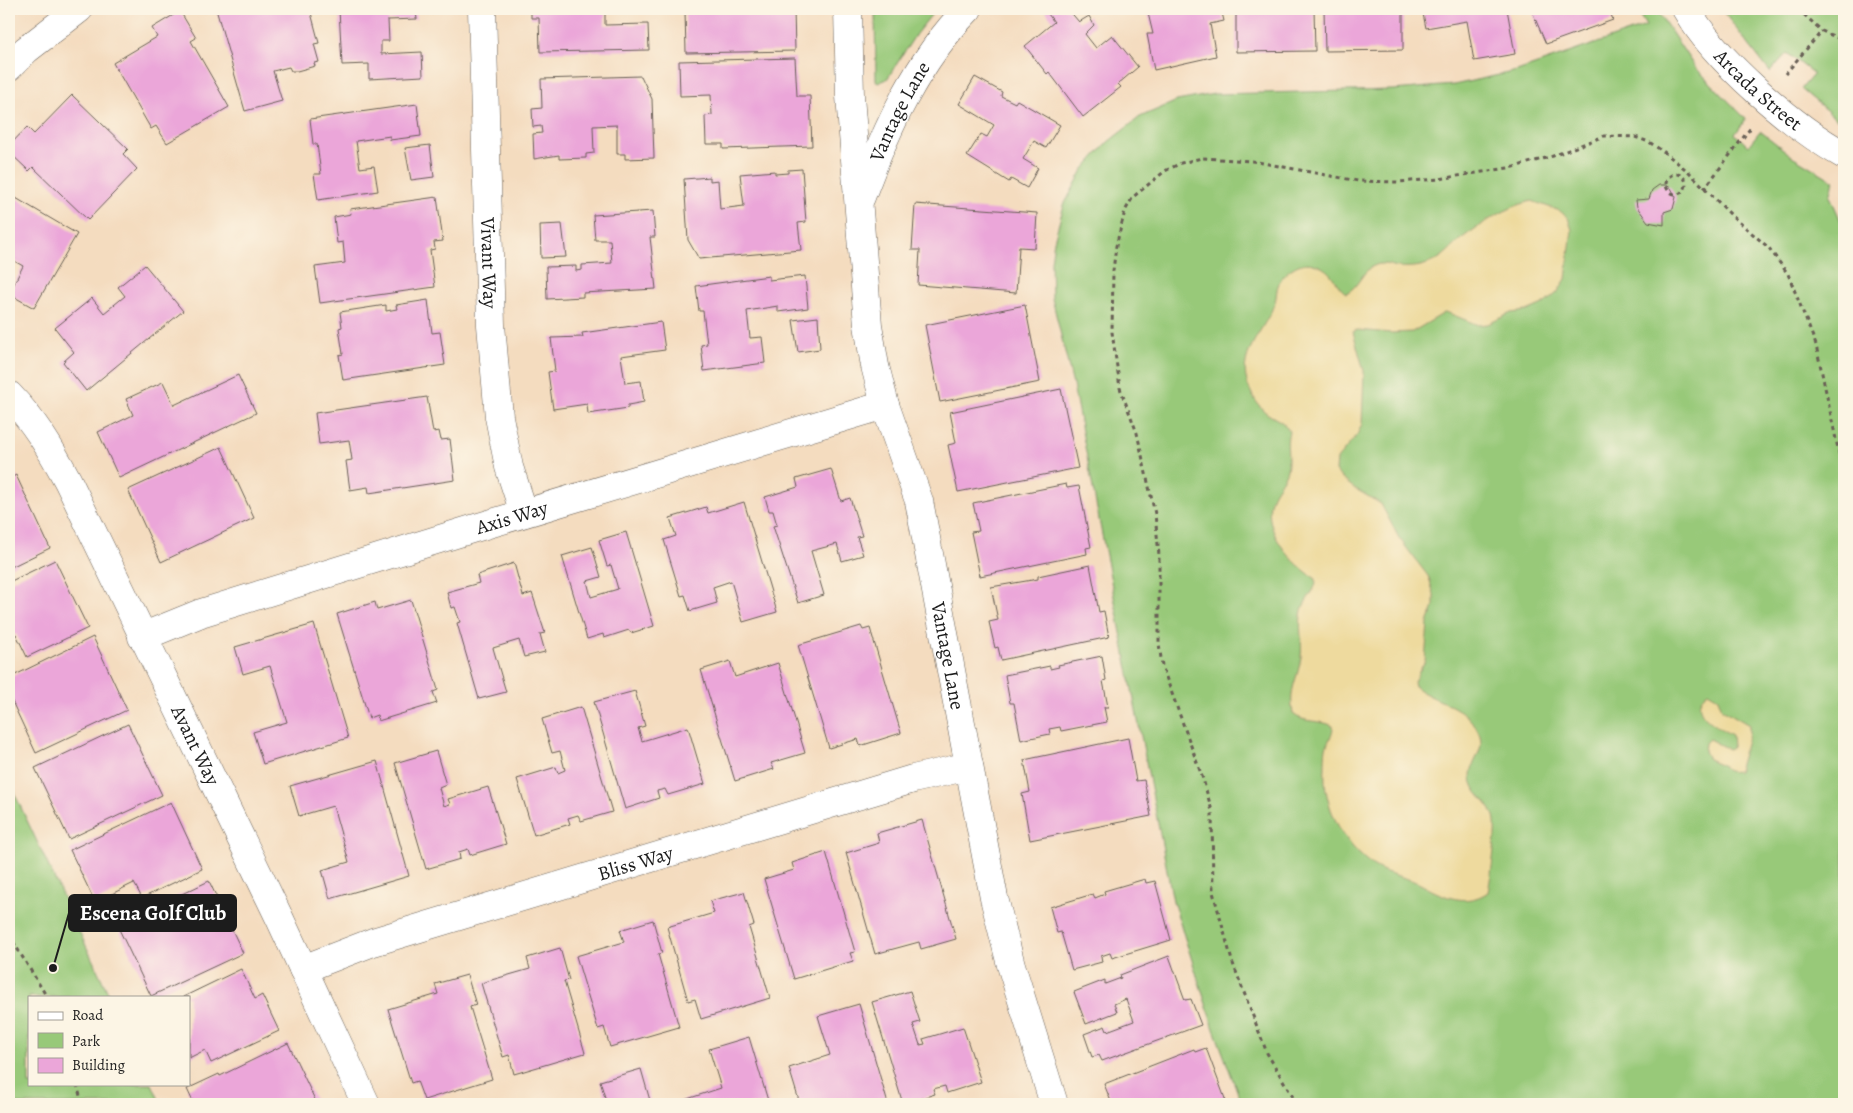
<svg xmlns="http://www.w3.org/2000/svg" width="1853" height="1113" font-family="Alegreya,serif">
<style>
.green{fill:#98c979;stroke:#5a724a}
.sand{fill:#eeda9e;stroke:#857b5d}
.building{fill:#eba6d9}
.lines{fill:none;stroke-linecap:round;stroke-linejoin:round}
.minor-casing{stroke:#685f55;stroke-width:29}
.path{stroke:#685f55;stroke-width:3;stroke-dasharray:4 4;stroke-linecap:butt}
.minor{stroke:#fff;stroke-width:28}
.labels{text-anchor:middle;stroke-width:5;stroke-linejoin:round;paint-order:stroke}
.street-label{font-size:20px;fill:#1c1c1c;stroke:#fcf5e5}
.leader{fill:none;stroke:#1c1c1c;stroke-width:2}
.callout-dot{fill:#1c1c1c;stroke:#fcf5e5;stroke-width:2}
.callout{fill:#1c1c1c;stroke:#1c1c1c;stroke-width:2}
.callout-label{font-size:21px;text-anchor:middle;font-weight:bold;fill:#fff}
</style>
<rect width="100%" height="100%" fill="#fcf5e5"/>
<filter id="ink" filterUnits="userSpaceOnUse"><feTurbulence type="fractalNoise" baseFrequency=".02" numOctaves="2"/><feDisplacementMap in="SourceGraphic" scale="10" xChannelSelector="R" yChannelSelector="G"/><feConvolveMatrix kernelMatrix="1 2 1 2 8 2 1 2 1" color-interpolation-filters="sRGB"/></filter>
<filter id="wash" filterUnits="userSpaceOnUse"><feTurbulence type="fractalNoise" baseFrequency=".0096" numOctaves="4" result="noise"/><feDisplacementMap in="SourceGraphic" scale="20" xChannelSelector="R" yChannelSelector="G"/><feGaussianBlur stdDeviation="1.12" result="paint"/><feColorMatrix in="noise" values="0 0 0 0 0 0 0 0 0 0 0 0 0 0 0 0 0 1.4 0 .05"/><feComposite in="paint" operator="in"/></filter>
<g filter="url(#wash)">
<rect width="100%" height="100%" fill="#f4dcbf"/>
<path class="green" d="M875,9H936L916,34L887,79L878,83L876,80Z
M1636,9H1656L1694,66L1746,119L1735,134L1748,146L1760,131L1792,156L1834,181L1830,196L1844,228V1104H1242L1214,1029L1173,901L1073,385L1052,298L1051,262L1054,241L1064,205L1083,170L1108,142L1140,117L1177,101L1214,94L1393,90L1454,85L1517,71L1646,26Z
M1721,9H1844V125L1801,89L1814,74L1787,53L1770,72Z
M9,782L110,997H29V1084H152L161,1104H9Z"/>
<path class="sand" d="M1532,201L1560,211L1568,218L1572,230L1566,279L1557,293L1545,303L1527,311L1511,313L1488,324L1478,325L1446,312L1412,332L1391,333L1357,330L1353,332L1364,371L1362,424L1357,435L1337,459L1336,471L1341,478L1354,488L1381,504L1399,538L1428,576L1434,594V607L1428,623L1425,661L1414,681L1415,687C1433,701 1459,704 1473,723C1492,748 1471,756 1471,777C1471,792 1489,802 1494,816C1498,830 1491,876 1488,892C1467,907 1444,897 1424,886C1409,877 1390,876 1374,866C1343,845 1322,805 1325,767C1325,761 1325,754 1326,748C1328,741 1333,734 1333,726C1320,719 1305,724 1293,714C1288,688 1298,680 1301,657C1303,641 1298,626 1302,610C1305,599 1317,590 1316,579C1292,563 1262,532 1271,500C1274,489 1284,481 1287,470C1290,457 1285,444 1289,432C1285,420 1273,419 1264,411C1256,403 1250,392 1247,382C1238,352 1266,329 1275,302C1277,296 1276,289 1279,283C1284,272 1300,260 1313,264C1334,269 1333,284 1346,293C1359,288 1362,269 1376,265C1383,262 1391,266 1398,267C1410,268 1422,267 1432,262C1445,257 1451,247 1461,239C1481,224 1508,206 1532,201Z
M1708,692L1718,698L1722,709L1749,725V733L1738,771C1730,772 1726,772 1722,765L1708,759L1704,751L1705,743L1709,739L1728,749L1733,746L1732,735C1717,727 1684,709 1708,692Z"/>
<g id="blocks">
<path class="building" d="M216,9H310L319,43L314,44L319,62L314,63L315,66L297,71H291L289,67L273,71L282,101L245,111Z
M339,9H421V12H416L417,19L388,20L389,41H381V54L422,52L423,76L369,79V64L342,65Z
M531,9H605V25L648,24L649,50L540,52L539,18H531Z
M726,9H794L795,51L686,53L685,11Z
M1047,9H1068L1079,22L1089,16L1094,25L1085,34L1096,48L1112,35L1138,67L1118,84L1121,87L1083,117L1049,72L1047,74L1025,46L1054,22L1045,10Z
M1147,9H1221L1224,21L1210,24L1216,56L1154,70L1147,34H1153Z
M1236,9H1314L1315,51L1236,52Z
M1324,9H1403V50L1325,51Z
M1422,9H1507L1515,54L1474,61L1467,21L1426,28Z
M1531,9H1609L1613,20L1546,44Z
M180,11L196,38L191,41L229,107L167,143L156,126L151,129L113,63L157,37L152,28Z
M795,58L797,96H810L812,146L723,149V144H706L705,116L712,115L711,95L680,96L679,61Z
M641,76L652,99L654,158L625,159V154H617V125L593,126L594,153L586,154V158L559,159V155L534,159L533,134L542,133L541,126L533,127L532,109L542,108L541,79Z
M975,77L1002,92L1001,96L1015,103L1017,100L1060,125L1046,148L1034,141L1023,159L1038,168L1027,188L1011,179L1009,182L967,156L981,134L987,137L994,125L959,104Z
M72,95L128,149L123,154L137,169L88,220L33,167L29,171L9,152V146L27,127L34,134Z
M417,104L421,136L390,140V136L356,141L360,168L374,166L378,191L318,200L314,174H321L317,144H313L310,119Z
M430,145L434,177L411,180L405,148Z
M802,169L806,222L798,223L801,250L699,259L688,240L684,179L710,177V181L718,180L720,209L744,206L740,174L775,171V174L788,173V170Z
M1659,185H1666L1671,188L1676,197L1673,209L1664,212V225L1648,222L1637,207L1636,200L1649,199L1652,190Z
M9,194L77,234L34,308L9,294L23,266L9,258Z
M437,197L443,241L434,242L435,249L430,250L435,287L320,303L315,267L345,263L343,242L337,243L334,217L351,214L350,209Z
M915,204L1037,213L1035,248L1019,247L1016,293L918,285L920,250H912Z
M653,211L655,237H650L656,289L583,293V297L547,299L546,267L576,266V271L582,270V265L612,263L610,240H595L593,215Z
M562,224L566,257L541,258L540,225Z
M145,265L183,311L86,391L63,362L74,352L55,328L92,298L104,313L125,296L118,287Z
M769,276V280L805,276L808,308L778,312V306L747,311L750,338L762,337L765,363L704,371L701,345L707,344L703,311H699L696,286Z
M428,300L432,333L440,332L445,365L343,380L339,355L343,354L339,328L342,327L340,312L386,305V311L397,309L396,305Z
M1025,305L1040,382L940,402L925,325Z
M818,317L820,349L798,352L793,320Z
M661,322L665,350L621,356L625,383L641,381L644,402L628,405V408L588,414L587,404L553,409L548,372L555,371L551,338L583,337L582,333Z
M238,375L256,413L119,478L98,432L133,415L126,399L163,382L174,405Z
M1061,389L1078,468L958,492L948,445L956,443L950,412Z
M427,397L433,432L439,431L441,440L450,439L455,480L369,493L368,487L350,490L346,461L352,460L349,440L319,444L315,413Z
M221,447L254,518L161,562L128,490Z
M831,469L841,501L850,498L862,536L857,537L863,555L842,561L837,544L811,551L824,595L798,603L773,526L777,525L773,511H769L765,497L798,487L796,479Z
M16,475L50,548L9,568V479Z
M1066,484L1067,488L1079,486L1091,547L1086,548L1087,554L980,576L971,532L979,531L973,503Z
M744,502L777,612L743,622L731,581L713,587L717,603L690,611L685,595L681,596L664,540L676,536L670,518L706,507L708,513Z
M626,532L654,626L631,633L629,630L604,638L603,634L587,639L562,556L592,547L601,577L587,581L591,597L618,589L611,565L607,566L599,540Z
M55,560L88,628L27,657L16,634L9,637V582Z
M514,563L523,596L532,593L545,633L540,634L545,652L524,657L519,640L493,648L506,692L479,699L457,623L460,622L455,607L451,608L447,592L479,583L477,575Z
M1090,565L1099,612L1104,611L1109,637L1001,660L998,647L995,648L989,622L998,620L991,587L1038,579V576Z
M411,600L438,690L433,692L437,703L378,721L377,715L369,718L337,614L375,602L377,610Z
M314,624L348,738L263,764L253,732L287,722L270,666L243,674L235,647Z
M861,626L863,630L870,628L901,733L860,746L858,739L829,748L798,645Z
M93,637L127,710L36,753L9,695V678Z
M1102,656L1106,680L1103,681L1108,707H1104L1107,722L1061,731L1060,727L1049,729L1050,734L1021,740L1014,703H1010L1005,675L1050,666V669L1059,667L1058,665Z
M730,661L735,677L778,663L805,753L771,763L774,769L735,781L701,670Z
M635,691L645,726L638,728L642,741L688,727L705,784L668,795L665,789L657,791L659,798L625,809L594,702Z
M581,707L612,812L581,821L578,815L568,818L570,824L534,835L517,779L556,767L558,773L565,770L560,751L552,753L542,719Z
M128,724L162,795L69,839L35,768Z
M1128,738L1136,781L1144,780L1151,816L1030,840L1022,794L1030,792L1024,760Z
M436,751L446,785L439,788L444,806L450,804L448,799L488,787L506,844L470,855L468,849L459,852L460,859L426,869L395,763Z
M377,761L409,876L330,899L322,870L349,862L333,806L299,816L290,786Z
M171,802L202,869L142,898L134,883L95,902L70,850Z
M922,820L956,939L921,949L919,942L875,954L846,853L879,843L877,833Z
M826,852L855,952L850,953L853,961L794,979L764,879L794,870L792,863Z
M1145,879L1146,883L1155,881L1171,940L1112,958L1110,953L1101,956L1102,962L1072,970L1061,932L1057,933L1050,907L1093,894L1095,898L1105,894L1104,891Z
M209,881L243,953L151,996L117,925Z
M744,892L754,925L749,927L770,998L701,1019L695,999L688,1001L667,927L714,913L710,901Z
M653,920L662,953L658,954L679,1027L610,1047L604,1027L598,1029L576,956L624,942L620,930Z
M560,948L569,980L564,981L585,1053L514,1074L509,1055L503,1057L481,983L530,969L527,958Z
M1169,956L1185,1000L1191,999L1201,1025L1102,1061L1099,1055L1092,1057L1084,1034L1105,1026L1107,1031L1134,1021L1126,999L1114,1004L1117,1012L1086,1024L1074,992L1105,980V984L1121,978L1120,975Z
M241,969L255,999L262,995L279,1031L211,1063L205,1050L189,1058V997H183Z
M467,975L476,1005L470,1007L492,1079L424,1100L417,1081L411,1083L388,1009L438,994L435,984Z
M910,991L920,1022L913,1024L920,1045L925,1044L923,1039L963,1027L981,1082L947,1093L945,1086L933,1089L935,1094L903,1104L872,1002Z
M859,1004L888,1104H800L789,1068L830,1055L818,1016Z
M749,1037L769,1104H682L681,1101L721,1088L709,1049Z
M288,1043L317,1104H194L187,1089L219,1074L220,1076Z
M1206,1048L1227,1104H1112L1104,1084L1194,1049L1195,1052Z
M641,1069L651,1104H607L600,1081Z"/>
</g>
</g>
<g filter="url(#ink)">
<use href="#blocks" fill-opacity="0" stroke="#685f55" stroke-width="1"/>
<g class="lines">
<defs>
<g id="minor">
<path id="s1" d="M482,9L491,325L499,417L509,467L524,513"/>
<path id="s2" d="M848,9L850,96L868,325L875,366L885,405L919,501L994,898L1011,965L1054,1104"/>
<path id="s3" d="M1686,9C1715,60 1793,127 1844,155"/>
<path d="M9,67L26,50L79,9"/>
<path id="s4" d="M861,197C886,129 917,61 968,9"/>
<path id="s5" d="M9,395C34,421 51,449 68,481L279,917L366,1104"/>
<path id="s6" d="M142,637L201,613L472,529L885,405"/>
<path id="s7" d="M303,969L373,942L913,779L969,766"/>
</g>
</defs>
<use href="#minor" class="minor-casing"/>
<path class="path" d="M1798,9L1822,31L1844,41
M1785,74L1822,31
M1666 184a10 10 0 1 1 20 0a10 10 0 1 1-20 0Z
M1704,189L1752,126
M9,935L47,997
M77,1084L82,1104
M1297,1104L1267,1053L1232,961L1213,892L1212,811L1203,779L1162,666L1159,643V555L1155,514L1137,433L1120,388L1112,332L1113,271L1116,246L1125,211L1133,197L1165,171L1181,163L1202,158L1252,161L1358,181L1397,182L1439,179L1514,167L1553,156L1604,136L1635,137L1649,142L1664,152L1689,172L1731,215L1769,248L1788,274L1816,345L1844,477"/>
<use href="#minor" class="minor"/>
</g>
</g>
<g class="labels">
<g class="street-label">
<text dy="7" stroke="none"><textPath href="#s3" startOffset="109">Arcada Street</textPath></text>
<text dy="7" stroke="none"><textPath href="#s4" startOffset="94">Vantage Lane</textPath></text>
<text dy="7" stroke="none"><textPath href="#s1" startOffset="254">Vivant Way</textPath></text>
<text dy="7" stroke="none"><textPath href="#s6" startOffset="389">Axis Way</textPath></text>
<text dy="7" stroke="none"><textPath href="#s2" startOffset="658">Vantage Lane</textPath></text>
<text dy="7" stroke="none"><textPath href="#s5" startOffset="398">Avant Way</textPath></text>
<text dy="7" stroke="none"><textPath href="#s7" startOffset="349">Bliss Way</textPath></text>
</g>
</g>
<path class="leader" d="M53 968L69 913"/>
<circle class="callout-dot" cx="53" cy="968" r="5"/>
<rect class="callout" x="69" y="895" width="167" height="36" rx="5"/>
<g class="callout-label">
<text x="153" y="920">Escena Golf Club</text>
</g>
<rect width="1853" height="1113" fill="none" stroke="#fcf5e5" stroke-width="30"/>
<rect x="28" y="996" width="162" height="90" fill="#fcf5e5" stroke="#a29e95"/>
<rect x="38" y="1012" width="25" height="8" fill="#ffffff" stroke="#a29e95"/>
<text x="72" y="1020" font-size="15" fill="#1c1c1c">Road</text>
<rect x="38" y="1033" width="25" height="15" fill="#98c979" stroke="#a29e95"/>
<text x="72" y="1046" font-size="15" fill="#1c1c1c">Park</text>
<rect x="38" y="1058" width="25" height="15" fill="#eba6d9" stroke="#a29e95"/>
<text x="72" y="1070" font-size="15" fill="#1c1c1c">Building</text>
</svg>
